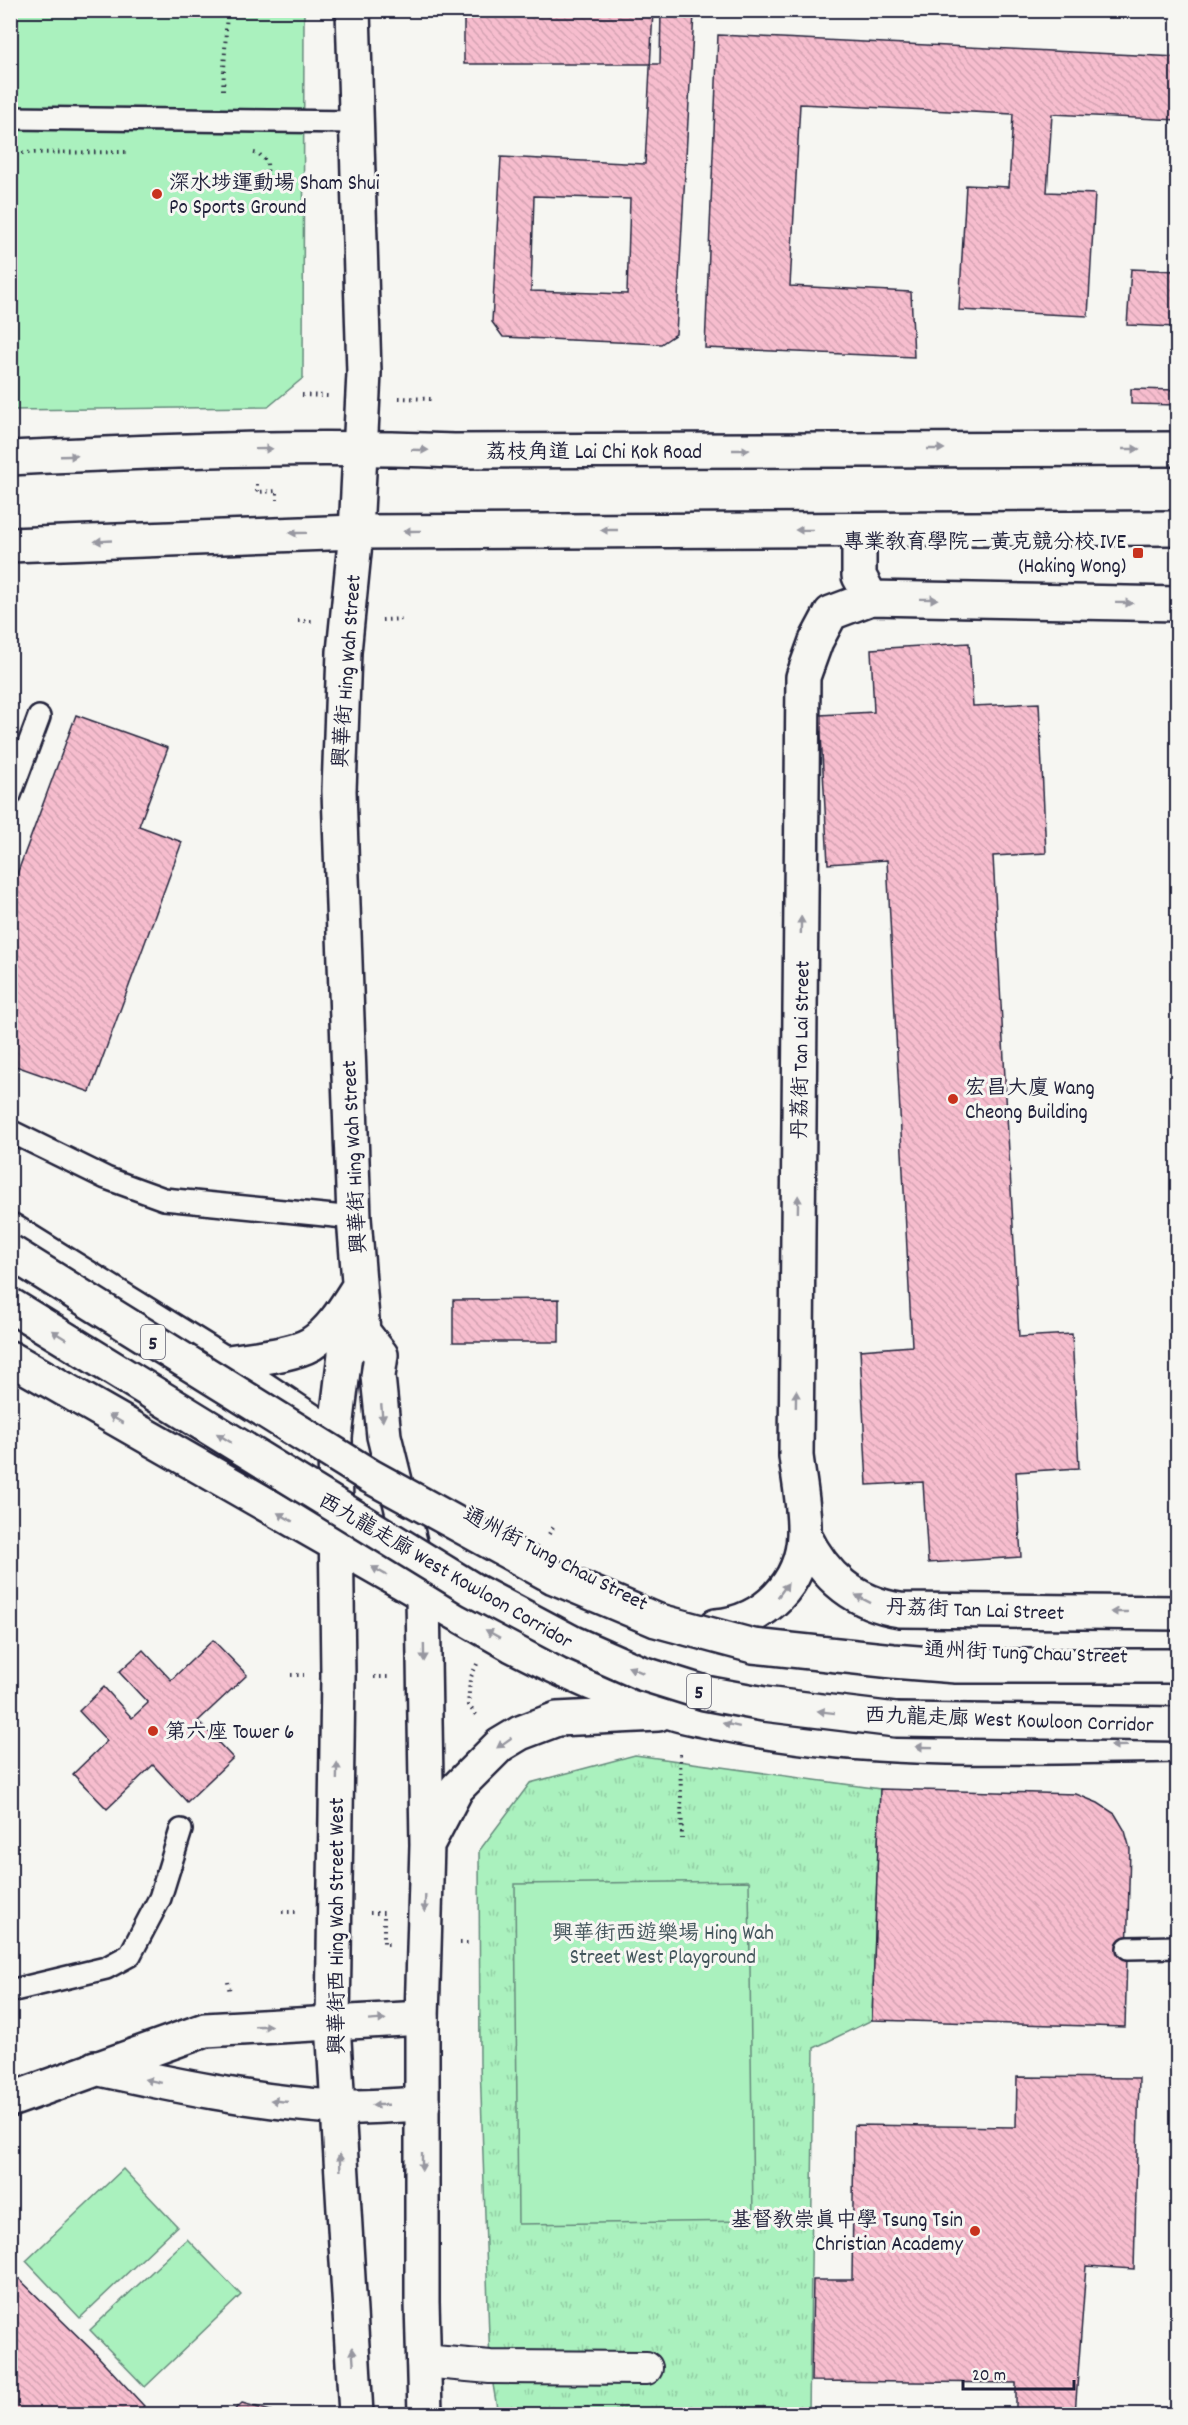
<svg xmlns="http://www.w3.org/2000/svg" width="1188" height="2425" font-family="Dekko,'LXGW WenKai TC',sans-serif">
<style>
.grass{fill:url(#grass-tufts);stroke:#668a7c;stroke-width:1.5}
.pitch{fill:#aaf1be;stroke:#668a7c;stroke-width:1.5}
.building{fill:url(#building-back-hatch);stroke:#22223b;stroke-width:1.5;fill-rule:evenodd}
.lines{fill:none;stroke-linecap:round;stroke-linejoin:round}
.service-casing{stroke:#22223b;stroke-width:26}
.pedestrian-casing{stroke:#22223b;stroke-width:36}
.minor-casing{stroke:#22223b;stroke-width:38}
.tertiary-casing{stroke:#22223b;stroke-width:38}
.primary-casing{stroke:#22223b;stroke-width:38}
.path{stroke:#22223b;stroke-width:4;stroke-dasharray:1.5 4.5;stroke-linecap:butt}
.service{stroke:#f6f6f2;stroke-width:21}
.pedestrian{stroke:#f6f6f2;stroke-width:32}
.minor{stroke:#f6f6f2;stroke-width:33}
.tertiary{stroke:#f6f6f2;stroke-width:33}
.primary{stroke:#f6f6f2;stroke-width:33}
.trunk-bridge-casing{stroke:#22223b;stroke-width:38;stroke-linecap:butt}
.trunk-bridge{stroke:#f6f6f2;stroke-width:33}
.oneway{fill:#9797a0}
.poi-dot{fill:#c8321e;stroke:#f6f6f2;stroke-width:2}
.labels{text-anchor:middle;stroke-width:6;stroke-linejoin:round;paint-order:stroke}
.shield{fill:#f6f6f2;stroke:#626272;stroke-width:1.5}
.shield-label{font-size:20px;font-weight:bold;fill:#22223b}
.poi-label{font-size:21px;fill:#22223b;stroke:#f6f6f2;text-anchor:start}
.street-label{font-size:21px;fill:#22223b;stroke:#f6f6f2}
.park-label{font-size:21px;fill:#44565c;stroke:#f6f6f2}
</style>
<defs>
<pattern id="grass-tufts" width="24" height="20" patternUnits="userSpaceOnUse" patternTransform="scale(1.5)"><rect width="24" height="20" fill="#aaf1be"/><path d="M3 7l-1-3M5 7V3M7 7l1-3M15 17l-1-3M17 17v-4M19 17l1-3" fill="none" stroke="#92cea4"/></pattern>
<pattern id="building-back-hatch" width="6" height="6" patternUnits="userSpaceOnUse" patternTransform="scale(1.5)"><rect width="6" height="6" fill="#f7bdce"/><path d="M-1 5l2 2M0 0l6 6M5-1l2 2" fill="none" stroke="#d3a2b2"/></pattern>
</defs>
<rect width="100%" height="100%" fill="#f6f6f2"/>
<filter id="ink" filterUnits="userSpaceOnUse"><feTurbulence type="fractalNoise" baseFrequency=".0167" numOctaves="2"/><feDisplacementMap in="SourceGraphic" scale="12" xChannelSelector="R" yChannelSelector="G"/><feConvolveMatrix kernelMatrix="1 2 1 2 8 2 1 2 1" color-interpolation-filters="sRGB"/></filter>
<g filter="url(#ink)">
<path class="grass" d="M635,1755L880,1789L872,2020L814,2048L809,2414H498L490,2367L480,2063L479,1851L530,1783Z"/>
<path class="pitch" d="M10,11H304L303,378L268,407L11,410Z
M749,1881L753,2221L518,2224L515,1884Z
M123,2169L177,2226L80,2318L26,2261Z
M187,2239L241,2295L145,2387L90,2330Z"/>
<path class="building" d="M464,10H661L660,64H464Z
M653,11L694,13L676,334L661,344L503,337L492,322L501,157L645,164ZM534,196L630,199L627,294L531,291Z
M718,35L1178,57V120L1052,114L1047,192L1095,194L1088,316L959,310L966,185L1009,187L1013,114L800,104L790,286L911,292L914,357L705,348Z
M1131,269L1178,271V327L1127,325Z
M1131,389L1178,390V405L1131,404Z
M969,643L973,706L1039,703L1046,853L993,856L1019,1337L1072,1334L1079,1468L1016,1472L1021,1557L928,1563L923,1482L867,1485L860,1350L912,1346L887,860L828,864L820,715L874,712L871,649Z
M76,715L168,748L139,826L182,842L90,1092L10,1064V893Z
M559,1299V1342H453V1300Z
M213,1640L247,1675L198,1721L233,1758L187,1802L153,1765L107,1809L73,1774L107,1741L79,1711L104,1687L132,1718L148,1703L119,1672L143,1650L171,1680Z
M880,1789L1076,1794L1098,1803L1115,1814L1125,1831L1130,1849L1125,2027L872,2020Z
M1017,2077L1139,2078L1134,2269L1086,2266L1075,2414H1016V2383L811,2381L813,2280H852L854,2125L1016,2127Z
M10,2270L94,2352L144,2406L136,2414H10Z
M242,2403L271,2411L272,2414H230Z"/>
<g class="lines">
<defs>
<path id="service" d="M10,118L358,122
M10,795L39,717
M10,1131L106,1178L164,1199L354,1218
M1128,1948L1178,1947
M10,1991L106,1968L130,1955L160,1898L181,1830"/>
<path id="pedestrian" d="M423,2361L490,2367L646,2368"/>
<path id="minor" d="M849,530L859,539V576L871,598
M804,1535C824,1576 854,1603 900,1610L1178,1613
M716,1626C764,1622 803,1583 804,1534C805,1509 799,1481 796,1456L803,677L816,641L831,613L871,598L1178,604
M95,2068C174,2085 254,2102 335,2107C364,2108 394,2105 423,2104
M10,2100L205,2030L422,2018"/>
<path id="tertiary" d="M353,10L364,373L356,532L344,652L339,791L354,1218L363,1332L381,1355L378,1376L384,1436L423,1595L427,1845L422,2018V2302L425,2414
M10,1230L224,1363L328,1432
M10,1358L512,1645C563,1671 616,1696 671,1712C689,1718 710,1721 729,1725C876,1755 1028,1747 1178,1745
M224,1363C249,1358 290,1356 311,1344C332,1331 346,1306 359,1286
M429,1841L457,1788L500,1745L520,1733L557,1719L658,1714
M356,2414L333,2023L338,1676L335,1437L345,1354L363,1332"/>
<path id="primary" d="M10,458C158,451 306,445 454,451L1178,449
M10,545L356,532L1178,528"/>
</defs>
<use href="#service" class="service-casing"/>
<use href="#pedestrian" class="pedestrian-casing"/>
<use href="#minor" class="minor-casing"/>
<use href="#tertiary" class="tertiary-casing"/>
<use href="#primary" class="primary-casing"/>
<path class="path" d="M223,90L227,10
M10,153L127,152
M254,153L259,154L267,162L268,191
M302,395L329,396
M399,398L432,399
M257,484V492L277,491V500
M382,620L404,619
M298,621H312
M549,1534L554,1526
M477,1664L470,1679L468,1705L478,1717
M291,1675H304
M374,1677H390
M680,1754L682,1839
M282,1912H300
M370,1913H384V1944H389
M460,1943H472
M228,1982L230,1993"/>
<use href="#service" class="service"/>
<use href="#pedestrian" class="pedestrian"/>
<use href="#minor" class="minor"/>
<use href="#tertiary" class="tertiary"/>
<use href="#primary" class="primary"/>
<defs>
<path id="trunk-bridge" d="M10,1252L370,1476L554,1577L656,1620L753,1646L893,1661L956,1666H1178
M10,1305L473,1590L573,1643L641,1673L705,1693L764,1704L896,1720L1178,1724"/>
</defs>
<use href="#trunk-bridge" class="trunk-bridge-casing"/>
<use href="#trunk-bridge" class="trunk-bridge"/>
</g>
<defs><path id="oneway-solid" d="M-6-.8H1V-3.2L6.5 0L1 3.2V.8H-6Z" transform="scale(1.5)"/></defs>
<g class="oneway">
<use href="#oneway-solid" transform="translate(264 449) rotate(-1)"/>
<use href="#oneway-solid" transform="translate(936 449)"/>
<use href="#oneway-solid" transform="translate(1131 449)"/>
<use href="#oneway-solid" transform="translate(420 450) rotate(2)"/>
<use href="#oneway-solid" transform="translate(741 450)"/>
<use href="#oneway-solid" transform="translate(69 456) rotate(-2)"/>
<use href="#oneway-solid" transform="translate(609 530) rotate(-180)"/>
<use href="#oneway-solid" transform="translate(804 530) rotate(-180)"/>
<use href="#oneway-solid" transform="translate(412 531) rotate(179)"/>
<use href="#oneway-solid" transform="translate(298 533) rotate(179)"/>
<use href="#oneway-solid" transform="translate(103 541) rotate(177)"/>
<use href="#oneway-solid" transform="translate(929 599) rotate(1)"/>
<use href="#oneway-solid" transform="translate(1124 603) rotate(1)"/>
<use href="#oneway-solid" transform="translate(801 925) rotate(-89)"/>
<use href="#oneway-solid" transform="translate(798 1204) rotate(-89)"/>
<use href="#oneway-solid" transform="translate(59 1335) rotate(-148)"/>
<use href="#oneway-solid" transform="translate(796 1399) rotate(-89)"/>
<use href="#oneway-solid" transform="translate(382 1413) rotate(85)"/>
<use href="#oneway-solid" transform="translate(116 1419) rotate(-150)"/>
<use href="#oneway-solid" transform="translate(224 1438) rotate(-148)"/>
<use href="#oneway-solid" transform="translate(285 1517) rotate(-150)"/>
<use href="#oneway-solid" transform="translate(379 1571) rotate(-151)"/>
<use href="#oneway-solid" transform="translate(783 1590) rotate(-54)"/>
<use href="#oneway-solid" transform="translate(863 1599) rotate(-153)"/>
<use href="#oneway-solid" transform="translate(1119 1612) rotate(-180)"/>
<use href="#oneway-solid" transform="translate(493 1634) rotate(-151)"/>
<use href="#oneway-solid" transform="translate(424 1653) rotate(89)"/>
<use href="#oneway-solid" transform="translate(636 1670) rotate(-158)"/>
<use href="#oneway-solid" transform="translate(826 1712) rotate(-173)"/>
<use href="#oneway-solid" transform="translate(731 1725) rotate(-168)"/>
<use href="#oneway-solid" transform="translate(504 1743) rotate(145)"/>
<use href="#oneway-solid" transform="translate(1119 1746) rotate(179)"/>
<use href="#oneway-solid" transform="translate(924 1747) rotate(-179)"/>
<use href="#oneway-solid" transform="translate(337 1771) rotate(-89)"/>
<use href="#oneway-solid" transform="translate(425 1904) rotate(92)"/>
<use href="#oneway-solid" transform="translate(377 2020) rotate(-4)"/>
<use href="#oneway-solid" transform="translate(263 2026) rotate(-2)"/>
<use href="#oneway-solid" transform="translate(153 2081) rotate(-168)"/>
<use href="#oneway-solid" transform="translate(279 2101) rotate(-174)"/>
<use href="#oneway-solid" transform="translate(380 2105) rotate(178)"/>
<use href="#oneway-solid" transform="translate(340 2162) rotate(-93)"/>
<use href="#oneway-solid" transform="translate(422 2162) rotate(90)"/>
<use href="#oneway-solid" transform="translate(353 2356) rotate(-94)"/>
</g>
</g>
<g class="poi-dot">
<circle cx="157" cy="194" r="6"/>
<rect x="1132" y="547" width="12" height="12" rx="3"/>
<circle cx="953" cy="1099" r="6"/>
<circle cx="153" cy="1731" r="6"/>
<circle cx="975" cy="2231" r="6"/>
</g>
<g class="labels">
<g class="shield">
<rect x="141" y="1325" width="24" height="34" rx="4.5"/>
<rect x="687" y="1674" width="24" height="34" rx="4.5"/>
</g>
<g class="shield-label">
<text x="153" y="1349">5</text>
<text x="699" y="1698">5</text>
</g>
<g class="poi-label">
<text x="169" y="189">深水埗運動場 Sham Shui<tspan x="169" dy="24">Po Sports Ground</tspan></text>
<text x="1126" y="548" text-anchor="end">專業教育學院－黃克競分校 IVE<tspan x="1126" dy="24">(Haking Wong)</tspan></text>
<text x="965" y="1094">宏昌大廈 Wang<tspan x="965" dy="24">Cheong Building</tspan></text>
<text x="165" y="1738">第六座 Tower 6</text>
<text x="963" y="2226" text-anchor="end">基督教崇真中學 Tsung Tsin<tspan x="963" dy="24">Christian Academy</tspan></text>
</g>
<g class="street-label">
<text x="594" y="458">荔枝角道 Lai Chi Kok Road</text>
<text transform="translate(346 671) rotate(-86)" y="7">興華街 Hing Wah Street</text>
<text transform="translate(800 1050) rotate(-89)" y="7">丹荔街 Tan Lai Street</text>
<text transform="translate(353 1157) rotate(-93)" y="7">興華街 Hing Wah Street</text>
<text transform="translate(556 1558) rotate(27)" y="7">通州街 Tung Chau Street</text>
<text transform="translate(446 1570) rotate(30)" y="7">西九龍走廊 West Kowloon Corridor</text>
<text transform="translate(975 1609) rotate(2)" y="7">丹荔街 Tan Lai Street</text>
<text transform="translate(1026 1652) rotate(2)" y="7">通州街 Tung Chau Street</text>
<text transform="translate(1009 1719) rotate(2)" y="7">西九龍走廊 West Kowloon Corridor</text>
<text transform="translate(336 1926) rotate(-90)" y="7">興華街西 Hing Wah Street West</text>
</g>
<g class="park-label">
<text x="663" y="1939">興華街西遊樂場 Hing Wah<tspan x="663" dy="24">Street West Playground</tspan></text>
</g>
</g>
<rect width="1188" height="2425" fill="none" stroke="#f6f6f2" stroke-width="36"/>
<rect x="18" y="18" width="1152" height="2389" fill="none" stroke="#22223b" stroke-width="2" filter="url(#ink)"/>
<path d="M963 2380v9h111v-9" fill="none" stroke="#22223b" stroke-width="3"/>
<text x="972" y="2380" font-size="18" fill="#22223b" stroke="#f6f6f2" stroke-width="4.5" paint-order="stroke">20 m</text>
</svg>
